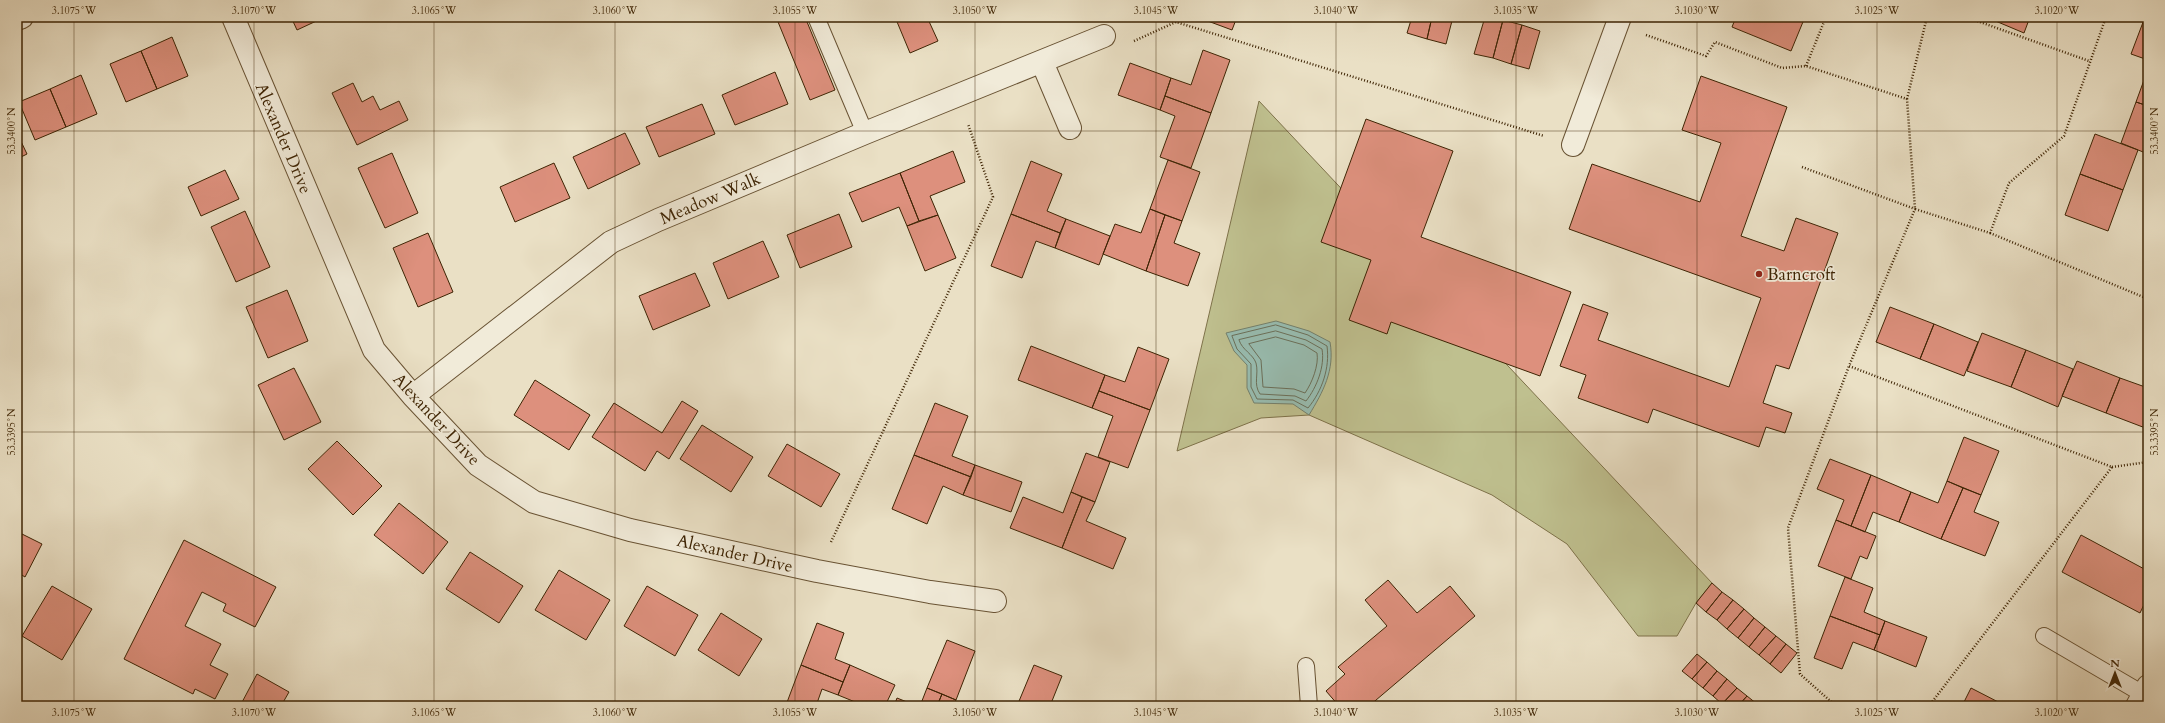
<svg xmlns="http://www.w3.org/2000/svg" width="2165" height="723" font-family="Cardo,serif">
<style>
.green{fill:#bfc08f;stroke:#7e724a}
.water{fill:#98bdb1;stroke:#74806c}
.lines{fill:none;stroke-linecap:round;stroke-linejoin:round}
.shore{stroke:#6b705a;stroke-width:1}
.building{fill:#dd907d;stroke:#3e2404}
.service-casing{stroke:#695334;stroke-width:18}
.minor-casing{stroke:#695334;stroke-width:24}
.tertiary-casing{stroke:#695334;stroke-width:24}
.path{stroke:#3e2404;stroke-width:2.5;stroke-dasharray:1 2;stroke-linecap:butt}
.service{stroke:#f1ebd9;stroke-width:16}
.minor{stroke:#f1ebd9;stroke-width:22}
.tertiary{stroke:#f1ebd9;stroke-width:22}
.ticks{fill:none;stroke:#3e2404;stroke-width:1;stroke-opacity:0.45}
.poi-dot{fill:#8f2418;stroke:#f1ebd9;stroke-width:1.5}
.labels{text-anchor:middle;stroke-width:3.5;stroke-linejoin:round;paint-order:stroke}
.street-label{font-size:17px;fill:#3e2404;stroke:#f1ebd9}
.poi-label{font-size:17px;fill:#3e2404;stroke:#f1ebd9;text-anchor:start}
.neatline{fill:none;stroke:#3e2404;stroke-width:1.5}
.ticks-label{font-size:10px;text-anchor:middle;fill:#3e2404}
</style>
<rect width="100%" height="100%" fill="#eae0c5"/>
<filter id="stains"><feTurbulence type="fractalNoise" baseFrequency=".005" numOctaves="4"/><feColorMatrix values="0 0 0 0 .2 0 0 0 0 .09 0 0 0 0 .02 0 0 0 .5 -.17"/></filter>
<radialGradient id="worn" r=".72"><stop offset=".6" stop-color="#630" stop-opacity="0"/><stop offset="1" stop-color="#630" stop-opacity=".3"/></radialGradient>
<path class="green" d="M1259,101L1712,583L1696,603L1677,636H1638L1567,544L1492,495L1309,415L1261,418L1177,451Z"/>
<path class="water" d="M1276,321L1309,331L1330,342C1335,370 1323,392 1309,415L1293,404L1254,403L1247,388V365L1234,351L1226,333Z"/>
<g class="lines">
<path class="shore" d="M1276,325L1308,335L1327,346C1330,368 1322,391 1308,408L1293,400L1257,399L1251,387V364L1237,349L1232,336Z
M1276,331L1306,340L1322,349C1325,366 1317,387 1306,401L1295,396L1260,394C1253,384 1259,374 1256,363C1253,354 1242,350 1239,340Z
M1276,337L1304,345L1317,353C1319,365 1312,383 1305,393L1294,389L1263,387L1261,360L1249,344Z"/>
</g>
<path class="building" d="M291,17H325L297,30Z
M776,17H805L835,90L810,100Z
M895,17H927L938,41L910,53Z
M1197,17H1237L1232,30Z
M1412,17H1432L1427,39L1407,33Z
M1432,17H1453L1446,44L1427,39Z
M1485,17L1503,20L1493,58L1474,54Z
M1736,17H1805L1791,51L1732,27Z
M1986,17H2030L2024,33Z
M2145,17H2148V60L2131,54Z
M1503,20L1522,25L1511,64L1493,58Z
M1522,25L1540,31L1529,69L1511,64Z
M172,37L188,76L157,89L141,51Z
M1203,50L1230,60L1211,113L1165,96L1171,78L1191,85Z
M141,51L157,89L126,102L110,64Z
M1130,63L1171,78L1160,110L1118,95Z
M2148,69V106L2136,102Z
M775,72L788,104L735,125L722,95Z
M81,75L97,114L66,127L50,89Z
M1701,76L1787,107L1741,236L1784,251L1796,218L1838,233L1789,369L1776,365L1763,403L1792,413L1785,433L1766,427L1759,447L1653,409L1648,423L1578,398L1586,375L1560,366L1583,304L1608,313L1598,340L1729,387L1761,298L1569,229L1592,164L1700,202L1721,143L1682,130Z
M353,83L362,102L373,96L380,110L399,101L408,120L357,145L332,93Z
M50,89L66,127L35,140L19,102Z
M1165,96L1211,113L1191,168L1160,157L1175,116L1160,110Z
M2136,102L2148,106V154L2121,143Z
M702,104L715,134L659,157L646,127Z
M1366,119L1453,151L1421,237L1571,292L1540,376L1391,322L1387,334L1349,320L1371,260L1321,242Z
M17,133L27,154L17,159Z
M625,133L640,164L588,189L573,157Z
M2095,134L2138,150L2123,190L2080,174Z
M953,151L965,182L930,196L938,215L919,221L900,173Z
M392,153L418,213L385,228L358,168Z
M1168,160L1200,172L1182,221L1150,209Z
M1031,161L1062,174L1047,211L1066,219L1060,233L1011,214Z
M554,163L570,198L515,222L500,187Z
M225,170L239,199L201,216L188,187Z
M900,173L919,221L907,226L899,207L862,222L849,193Z
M2080,174L2123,190L2108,231L2065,215Z
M1150,209L1165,215L1146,271L1103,254L1115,224L1141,233Z
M245,211L270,267L236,282L211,227Z
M839,214L852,247L800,268L787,235Z
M1011,214L1060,233L1055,248L1036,241L1022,278L991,266Z
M938,215L956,258L925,271L907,226Z
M1165,215L1182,221L1174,243L1200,253L1188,286L1146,271Z
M1066,219L1110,236L1099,265L1055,248Z
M428,233L453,292L418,307L393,248Z
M763,241L779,277L728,299L713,263Z
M695,273L710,306L653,330L639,296Z
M287,290L308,341L268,358L246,307Z
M1890,307L1934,324L1920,359L1876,342Z
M1934,324L1978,342L1964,376L1920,359Z
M1982,333L2026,350L2011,387L1967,371Z
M1031,346L1105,375L1092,408L1018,380Z
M1138,347L1169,359L1150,410L1099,391L1105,375L1125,382Z
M2026,350L2073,369L2058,407L2011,387Z
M2077,361L2120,378L2106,413L2062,396Z
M294,368L321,422L284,440L258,385Z
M2120,378L2148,388V429L2106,413Z
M535,380L590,415L569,450L514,415Z
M1099,391L1150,410L1128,468L1098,457L1113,416L1092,408Z
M682,401L698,411L669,459L657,451L645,471L592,437L614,403L662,433Z
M935,403L968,416L952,456L975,465L971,477L914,455Z
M702,425L753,457L731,492L680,459Z
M1964,437L1999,451L1981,495L1947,481Z
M337,441L382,486L353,515L308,469Z
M787,444L840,474L821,507L768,476Z
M1086,453L1110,462L1095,502L1071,492Z
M914,455L971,477L963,495L943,486L927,524L892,509Z
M1830,459L1871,475L1851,526L1836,520L1844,500L1817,489Z
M975,465L1022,482L1011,512L963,495Z
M1871,475L1911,492L1899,522L1873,512L1865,532L1851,526Z
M1947,481L1963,488L1941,539L1899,522L1911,492L1938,503Z
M1963,488L1981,495L1974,512L1999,522L1985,556L1941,539Z
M1071,492L1082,497L1062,548L1010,528L1023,497L1063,513Z
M1082,497L1095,502L1086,521L1126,538L1113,569L1062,548Z
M399,503L448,542L423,574L374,535Z
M1836,520L1876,536L1867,559L1860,556L1851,579L1818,566Z
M20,533L42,544L25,577L17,572V538Z
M2081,535L2148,571V596L2140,613L2062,572Z
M184,540L276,587L255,627L223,611L226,604L202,592L185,626L221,644L210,665L228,674L215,699L195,689L193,694L124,659Z
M470,552L523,586L499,623L446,589Z
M559,570L610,600L586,640L535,610Z
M1845,577L1873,588L1864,612L1885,621L1880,635L1830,616Z
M1388,580L1417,613L1450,586L1475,616L1369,706H1339L1326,691L1345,674L1338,667L1387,626L1365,600Z
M1712,583L1722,592L1706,612L1696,603Z
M52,586L92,609L62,660L22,636Z
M647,586L698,615L675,656L624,626Z
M1722,592L1733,600L1717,620L1706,612Z
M1733,600L1744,609L1727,629L1717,620Z
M1744,609L1754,618L1738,638L1727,629Z
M721,613L762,639L739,676L698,650Z
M1830,616L1880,635L1874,650L1853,642L1842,669L1814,658Z
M1754,618L1765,627L1749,647L1738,638Z
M1885,621L1927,637L1916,667L1874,650Z
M817,623L844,633L835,659L850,665L843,682L801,665Z
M1765,627L1776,636L1759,655L1749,647Z
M1776,636L1786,644L1770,664L1759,655Z
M947,640L975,651L956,700L927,688Z
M1786,644L1797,653L1781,673L1770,664Z
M1697,654L1707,662L1692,679L1682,671Z
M1707,662L1717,671L1703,688L1692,679Z
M801,665L843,682L838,695L822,689L816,706L786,705Z
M850,665L895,685L885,706H865L838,695Z
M1034,665L1062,676L1050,706H1017Z
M1717,671L1727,679L1713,696L1703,688Z
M257,674L289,692L281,706H240Z
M1727,679L1737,688L1722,704L1713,696Z
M927,688L942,694L937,706H920Z
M1737,688L1747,696L1738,706H1724L1722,704Z
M1971,688L2006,706H1962Z
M942,694L956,700L953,706H937Z
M1747,696L1757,704L1755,706H1738Z
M897,698L917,706H894Z"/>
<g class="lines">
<defs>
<path id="service" d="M816,17L865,133
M2044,636L2143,694
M1306,666L1309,706"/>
<path id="minor" d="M233,17L374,350L413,396L478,465L534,502L630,530L817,571L930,592L995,601
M1042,62L1070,128
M1573,145L1620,17
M413,396L611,242L658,220L865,133L1104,36
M2137,706L2148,686"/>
<path id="tertiary" d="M17,19L22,17"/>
</defs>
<use href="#service" class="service-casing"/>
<use href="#minor" class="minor-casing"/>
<use href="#tertiary" class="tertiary-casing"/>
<path class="path" d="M1966,17L2089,61
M1646,35L1706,56L1715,42L1782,68L1806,66L1907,99L1915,209L1990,233L2009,183L2064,136L2106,17
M1134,41L1176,22L1544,136
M1806,66L1826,17
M1907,99L1927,17
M1802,167L1915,209L1849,366L2112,467L1929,706
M1990,233L2148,299
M2112,467L2148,462
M831,542L993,197L968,124
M1836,706L1800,674L1788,528L1849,366"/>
<use href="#service" class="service"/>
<use href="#minor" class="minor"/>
<use href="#tertiary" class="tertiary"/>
</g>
<path class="ticks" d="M74,17V706M254,17V706M434,17V706M615,17V706M795,17V706M975,17V706M1156,17V706M1336,17V706M1516,17V706M1697,17V706M1877,17V706M2057,17V706M17,131H2148M17,432H2148"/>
<circle class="poi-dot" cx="1759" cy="274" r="4"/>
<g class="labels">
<g class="street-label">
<text transform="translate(284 138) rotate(67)" y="6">Alexander Drive</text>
<text transform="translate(710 198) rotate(-23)" y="6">Meadow Walk</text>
<text transform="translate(437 419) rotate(47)" y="6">Alexander Drive</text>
<text transform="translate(735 553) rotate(13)" y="6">Alexander Drive</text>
</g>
<g class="poi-label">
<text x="1767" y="280">Barncroft</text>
</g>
</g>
<rect width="2165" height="723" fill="none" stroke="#eae0c5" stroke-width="44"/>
<g transform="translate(2115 673)" stroke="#f1ebd9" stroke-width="3" paint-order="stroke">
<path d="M0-3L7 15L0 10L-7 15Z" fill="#3e2404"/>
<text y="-6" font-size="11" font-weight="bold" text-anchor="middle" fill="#3e2404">N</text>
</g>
<rect x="22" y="22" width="2121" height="679" class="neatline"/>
<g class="ticks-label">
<text x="74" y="14">3.1075°W</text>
<text x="254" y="14">3.1070°W</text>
<text x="434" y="14">3.1065°W</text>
<text x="615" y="14">3.1060°W</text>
<text x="795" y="14">3.1055°W</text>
<text x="975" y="14">3.1050°W</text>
<text x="1156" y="14">3.1045°W</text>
<text x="1336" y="14">3.1040°W</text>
<text x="1516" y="14">3.1035°W</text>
<text x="1697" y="14">3.1030°W</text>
<text x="1877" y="14">3.1025°W</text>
<text x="2057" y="14">3.1020°W</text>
<text transform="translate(11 131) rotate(-90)" y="4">53.3400°N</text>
<text transform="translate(2154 131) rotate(-90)" y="4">53.3400°N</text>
<text transform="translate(11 432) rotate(-90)" y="4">53.3395°N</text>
<text transform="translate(2154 432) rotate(-90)" y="4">53.3395°N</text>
<text x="74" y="716">3.1075°W</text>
<text x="254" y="716">3.1070°W</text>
<text x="434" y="716">3.1065°W</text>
<text x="615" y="716">3.1060°W</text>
<text x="795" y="716">3.1055°W</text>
<text x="975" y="716">3.1050°W</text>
<text x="1156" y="716">3.1045°W</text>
<text x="1336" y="716">3.1040°W</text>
<text x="1516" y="716">3.1035°W</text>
<text x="1697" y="716">3.1030°W</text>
<text x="1877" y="716">3.1025°W</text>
<text x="2057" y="716">3.1020°W</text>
</g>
<rect width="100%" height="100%" filter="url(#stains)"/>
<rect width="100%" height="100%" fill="url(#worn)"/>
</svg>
